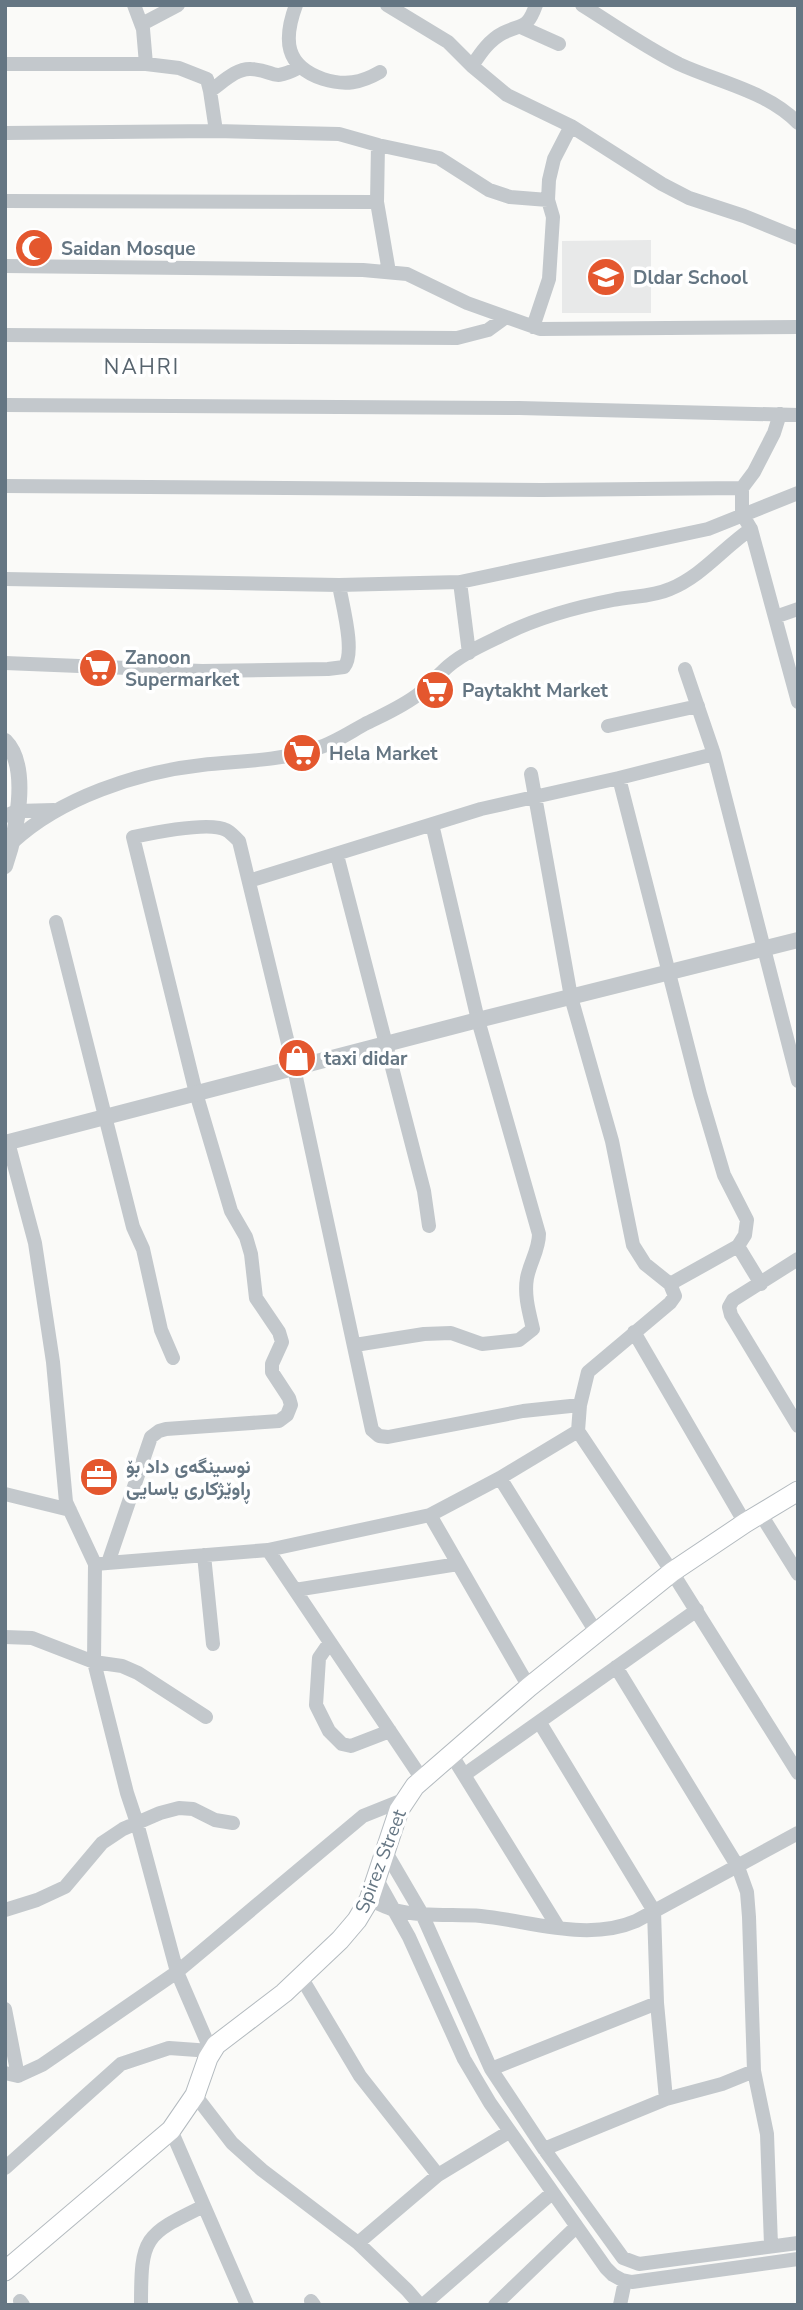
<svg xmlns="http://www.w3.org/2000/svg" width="803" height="2310" font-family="'Nunito Sans',Vazirmatn,sans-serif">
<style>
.built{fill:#e8e9e9}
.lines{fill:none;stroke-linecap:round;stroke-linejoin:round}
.secondary-casing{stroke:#b3babf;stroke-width:21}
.minor{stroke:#c3c8cc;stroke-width:14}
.tertiary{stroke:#c3c8cc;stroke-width:16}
.secondary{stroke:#fff;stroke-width:19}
.labels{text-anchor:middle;stroke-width:7;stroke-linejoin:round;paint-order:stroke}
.poi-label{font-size:19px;font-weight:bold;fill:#657683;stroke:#fff;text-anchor:start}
.street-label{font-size:19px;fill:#657683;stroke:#fff}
.neighbourhood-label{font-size:21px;letter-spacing:2px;fill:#57646e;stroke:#fff}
</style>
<rect width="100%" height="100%" fill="#fafaf8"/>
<path class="built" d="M651,240V313H562V241Z"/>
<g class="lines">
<defs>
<path id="secondary" d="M5,2271L171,2130L195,2095L208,2058L216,2045L284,1993L340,1940L357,1920L369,1900L399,1810L415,1786L529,1687L672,1572L745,1523L798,1491"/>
</defs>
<use href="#secondary" class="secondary-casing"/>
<path class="minor" d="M134,5L143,29L146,64
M296,5C283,40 285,66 323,79C345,86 361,83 380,72
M387,5L448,42L472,66L507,95L571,126L662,184L689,198L744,216L798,238
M582,5C614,25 645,47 679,64C718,82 767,91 798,123
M142,24L178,5
M521,27L559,44
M5,64H146L179,68L207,79L210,91L216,131
M472,66C480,54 489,40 503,33C523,23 527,30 536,5
M210,91C222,83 236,68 251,69C277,70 269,83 300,67
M5,133L216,131L339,134L378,145L439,158L489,190L510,197L548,200
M378,145L377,202L389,272
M5,201L377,202
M5,266L363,270L407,274L467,303L540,329L798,327
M533,327L549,279L553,217L548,200L549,180L554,159L571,126
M5,335L457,338L488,330L506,317
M5,405L519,408L798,415
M780,414L774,433L754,472L742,488V514L751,529L798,702
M5,486L542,490L742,488
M5,579L339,585L460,582L708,529L798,493
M460,582L469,653
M775,617L798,609
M5,663L202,671L328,669L344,667C356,653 342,604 339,585
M685,669L714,754L798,1081
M608,726L698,706
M619,778L700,1094L724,1175L747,1220L745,1235L738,1246L670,1284
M5,816L17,811L54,810
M13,842C60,798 138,772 202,765C238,761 277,761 312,750C331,745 347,734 365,724C383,715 404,706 420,693C429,687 435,678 443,671C460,654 485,644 507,633C540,617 577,607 613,600C632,596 652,597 670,589C702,576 723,548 751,529
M337,855L424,1191L429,1226
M249,881L481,809L619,778L714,754
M56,922L133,1227L143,1249L161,1330L173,1358
M738,1246L761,1284
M798,1259L733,1300L729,1307L731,1315L798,1426
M634,1332L745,1523
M355,1345L424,1334L451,1333L482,1344L519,1340L533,1329C529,1312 524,1295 527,1278C530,1262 539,1250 539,1234L478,1020L432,824
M578,1431L672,1572L798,1773
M500,1478L596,1632
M5,1494L70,1510
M760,1513L798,1574
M430,1515L529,1687
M268,1550L422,1779
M204,1555L213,1644
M108,1563L151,1437L159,1431L166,1429L279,1421L287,1415L291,1405L289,1398L272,1372V1364L282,1342L279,1332L256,1298L251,1254L246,1237L231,1211L196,1093L133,837C152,833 210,821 226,830C231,832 235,838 239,841L294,1068L372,1430L379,1436L388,1437L523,1411L580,1405
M95,1564L268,1550L430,1515L500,1478L578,1431L580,1405L588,1372L670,1303L675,1296L670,1284L645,1264L633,1245L612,1141L571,997L531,774
M295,1590L458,1564
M5,1637L32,1638L94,1662L122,1666L138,1673L206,1717
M330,1642L319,1658L316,1705L329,1731L342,1744L351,1746L390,1731
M616,1667L738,1867L747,1892L749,1917L754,2071L767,2134L771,2245
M540,1723L654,1911L657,2003L666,2099
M451,1754L558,1927
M464,1775L697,1610
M384,1849L422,1914L491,2069L544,2149L623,2258L639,2264L798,2243
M376,1878L409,1937L464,2059L490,2103L606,2268L613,2275L622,2280L632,2282L798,2259
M369,1900C377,1903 386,1907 394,1910C422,1917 453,1914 481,1916C531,1921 587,1942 636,1921L798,1833
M5,1910L37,1900L65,1887L102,1843L123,1829L160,1813L179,1808L193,1809L215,1820L233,1823
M301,1977L360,2076L438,2175
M5,2009L18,2076
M491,2069L657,2003
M5,2073L18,2076L42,2065L177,1972L363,1816L403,1800
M195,2095L232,2143L262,2170L358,2243L407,2290L420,2305
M171,2130L247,2305
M544,2149L666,2099L722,2084L754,2071
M5,2168L121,2064L169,2048L211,2051L177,1972L137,1823L127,1793L94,1662L95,1564L66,1502L53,1362L35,1243L8,1142
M358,2243L438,2175L509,2132
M20,2301L23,2305
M311,2301L314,2305
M141,2305C141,2237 144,2235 204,2206
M423,2305L552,2193
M495,2305L576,2227
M620,2305L625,2281"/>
<path class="tertiary" d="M5,741C31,767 16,834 5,866
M5,1143L478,1020L798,940"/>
<use href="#secondary" class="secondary"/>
</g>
<defs>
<symbol id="mosque-disc" viewBox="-11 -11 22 22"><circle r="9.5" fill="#e4572e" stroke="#fff"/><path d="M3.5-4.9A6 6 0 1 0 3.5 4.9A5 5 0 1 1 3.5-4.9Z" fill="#fff"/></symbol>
<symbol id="school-disc" viewBox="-11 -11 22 22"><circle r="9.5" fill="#e4572e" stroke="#fff"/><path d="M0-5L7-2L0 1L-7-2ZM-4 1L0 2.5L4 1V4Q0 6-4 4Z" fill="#fff"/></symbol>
<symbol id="supermarket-disc" viewBox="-11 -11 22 22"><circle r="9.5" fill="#e4572e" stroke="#fff"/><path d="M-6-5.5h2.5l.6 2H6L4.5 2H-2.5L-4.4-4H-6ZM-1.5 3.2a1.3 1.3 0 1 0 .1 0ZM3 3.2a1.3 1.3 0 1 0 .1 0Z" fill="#fff"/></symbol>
<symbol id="shop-disc" viewBox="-11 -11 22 22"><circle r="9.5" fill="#e4572e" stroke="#fff"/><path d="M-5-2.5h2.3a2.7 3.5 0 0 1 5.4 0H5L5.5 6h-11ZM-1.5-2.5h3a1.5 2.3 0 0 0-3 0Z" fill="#fff"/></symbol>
<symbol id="office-disc" viewBox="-11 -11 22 22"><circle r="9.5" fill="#e4572e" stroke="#fff"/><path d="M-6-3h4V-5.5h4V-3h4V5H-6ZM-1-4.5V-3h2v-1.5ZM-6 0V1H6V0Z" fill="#fff"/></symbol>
</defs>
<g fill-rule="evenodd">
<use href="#mosque-disc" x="12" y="226" width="44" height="44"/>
<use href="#school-disc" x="584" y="255" width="44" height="44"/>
<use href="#supermarket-disc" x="76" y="646" width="44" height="44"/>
<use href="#supermarket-disc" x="413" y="668" width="44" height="44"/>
<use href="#supermarket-disc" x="280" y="731" width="44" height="44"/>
<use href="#shop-disc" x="275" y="1036" width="44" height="44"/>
<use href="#office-disc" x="77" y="1455" width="44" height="44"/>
</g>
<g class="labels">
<g class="poi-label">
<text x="61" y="255">Saidan Mosque</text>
<text x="633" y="284">Dldar School</text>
<text x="125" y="664">Zanoon<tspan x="125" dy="22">Supermarket</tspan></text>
<text x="462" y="697">Paytakht Market</text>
<text x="329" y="760">Hela Market</text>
<text x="324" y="1065">taxi didar</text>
<text x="126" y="1473">نوسینگەی داد بۆ<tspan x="126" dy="22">ڕاوێژكاری یاسایی</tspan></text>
</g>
<g class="street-label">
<text transform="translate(380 1861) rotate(-69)" y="7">Spirez Street</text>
</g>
<g class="neighbourhood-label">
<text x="142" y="374">NAHRI</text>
</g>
</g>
<rect width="803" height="2310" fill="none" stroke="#657683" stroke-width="14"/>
</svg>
